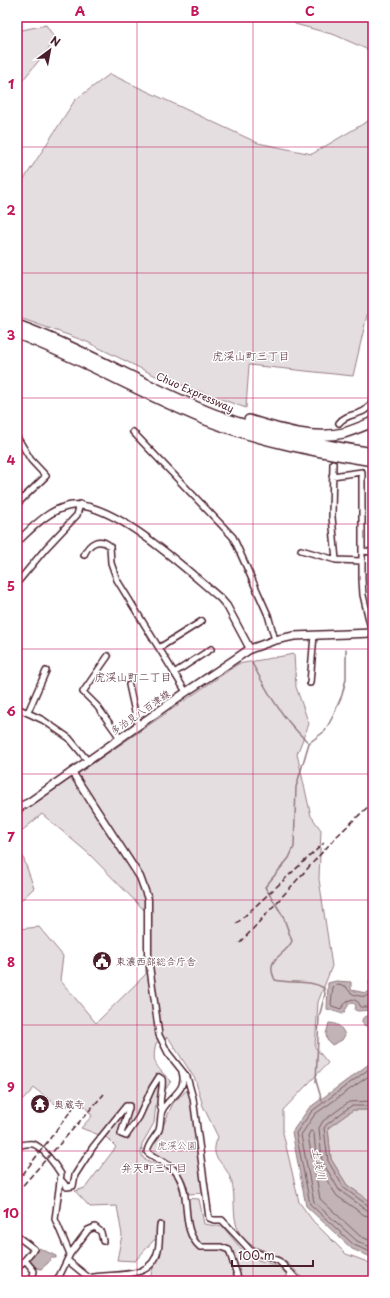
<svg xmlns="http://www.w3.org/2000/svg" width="390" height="1298" font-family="'Playpen Sans','Klee One',sans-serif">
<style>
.green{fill:#e5dee0;stroke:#987e86}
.water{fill:#c1b3b6;stroke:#91787e}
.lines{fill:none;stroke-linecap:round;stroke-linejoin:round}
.shore{stroke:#7a5a63;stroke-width:1}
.stream{stroke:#91787e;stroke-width:1.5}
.minor-tunnel{stroke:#dbd2d5;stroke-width:5;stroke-dasharray:5 2.5;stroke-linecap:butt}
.minor-casing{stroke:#4a1f2b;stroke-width:8}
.tertiary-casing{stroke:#4a1f2b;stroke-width:9}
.secondary-casing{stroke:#4a1f2b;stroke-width:10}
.motorway-casing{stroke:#4a1f2b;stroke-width:12}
.minor{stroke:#fff;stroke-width:5}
.tertiary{stroke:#fff;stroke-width:6}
.secondary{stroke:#fff;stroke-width:7}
.motorway{stroke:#fff;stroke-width:9}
.rail{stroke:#4a1f2b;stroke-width:1.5;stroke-dasharray:6 3;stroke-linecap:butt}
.grid{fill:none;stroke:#c2185b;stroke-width:1;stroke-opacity:0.55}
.labels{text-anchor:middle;stroke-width:3;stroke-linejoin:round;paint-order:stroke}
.street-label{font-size:10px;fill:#4a1f2b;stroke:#fff}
.poi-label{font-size:10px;fill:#4a1f2b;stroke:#fff;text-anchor:start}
.park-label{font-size:10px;fill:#714f58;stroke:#fff}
.neighbourhood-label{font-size:11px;fill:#4a1f2b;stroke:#fff}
.water-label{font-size:11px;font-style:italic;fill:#74535c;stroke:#fff}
.neatline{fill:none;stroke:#c2185b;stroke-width:1.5}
.grid-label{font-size:13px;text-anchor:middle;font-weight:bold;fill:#c2185b}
</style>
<rect width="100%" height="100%" fill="#fff"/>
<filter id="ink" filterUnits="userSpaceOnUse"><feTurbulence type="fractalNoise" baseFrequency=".025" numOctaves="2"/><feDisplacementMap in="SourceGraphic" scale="8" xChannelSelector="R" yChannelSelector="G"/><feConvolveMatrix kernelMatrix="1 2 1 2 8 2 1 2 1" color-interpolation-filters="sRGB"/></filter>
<g filter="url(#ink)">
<path class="green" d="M293,17H373V52L335,35L295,24Z
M46,25L56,40L17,87V31Z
M110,74L258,143L312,154L373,118V298H371L353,376L249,365L246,408L156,376L85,341L17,317V190L75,100Z
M294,654L296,687L309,724L297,754L311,816L321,830L319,879L332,966L318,1002L315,1047L328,1063L283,1110V1133L299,1202L313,1221L346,1254L373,1264V1281H305C297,1272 290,1264 280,1258C267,1249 247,1249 239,1232C230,1214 238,1192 229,1175C221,1159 209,1158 218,1137L203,1106L195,1079L168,1037L156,1043C151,1064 157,1067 171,1081L156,1104L154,1123L142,1144L141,1153L144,1159L166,1168L175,1176L183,1198L199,1199L204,1224L223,1227L243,1251L258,1260L280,1267L292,1281H149L162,1239L154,1240L135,1261L117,1260L122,1235L117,1206L90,1207L75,1191L85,1188L116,1147L107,1138L81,1128L92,1116L79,1099L59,1107L34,1088L24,1099L22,1098L17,1103V927L19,929L39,927L63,956L60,980L96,1023L146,974L145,911L88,853L42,814L17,835V812H22L238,664Z
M17,840L34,888L17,904Z
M187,1090H190L204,1193L188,1194C187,1171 168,1163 151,1152L150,1149L159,1135L173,1103Z
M353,1110H373V1203L347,1185L331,1159L328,1128Z"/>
<path class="water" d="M371,978L373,980V1010L358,1011L355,1010L356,1005L353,1003L349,1004L343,1014L327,1009L328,983L336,981L351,982V990L366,993L370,991L369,982Z
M362 1021a5 5 0 1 1 10 0a5 5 0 1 1-10 0Z
M329,1023C337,1023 342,1027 345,1035L342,1040L332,1045L327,1040L326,1034Z
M373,1061V1110H353L328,1128L331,1159L347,1185L373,1203V1257H371L352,1249L306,1206L292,1132L309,1108Z
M39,1248L56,1256V1258H51L48,1263L41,1269L37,1268L28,1260Z"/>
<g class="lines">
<path class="shore" d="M373,994C364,999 349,996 346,986L336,985L333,987L331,1004L332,1006L341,1009L347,1001L353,999L358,1002L361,1007H373
M373,1066L312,1111L296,1133L310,1204L354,1245L373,1253
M373,1073L315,1114L301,1135L314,1202L357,1241L373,1248
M373,1101L349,1102L323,1121L319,1128L322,1161L339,1190L367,1210L373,1211
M373,1106H351L326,1125L324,1128L328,1161L344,1188L369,1206H373
M311,1131L314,1133L316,1157L314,1159L312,1158L308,1136Z
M373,1217L364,1215L337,1196L317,1165L314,1164L320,1199L360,1236L373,1242"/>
<path class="stream" d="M252,663C268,693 283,720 309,743
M322,1101L316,1081L319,1017L325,994L324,988C309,979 291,984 275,980C264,957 284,958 292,941L283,916L265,887L289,858L294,847L296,787L309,743L325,731L333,716L342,695L346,679V649"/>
<path class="minor-tunnel" d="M336,448L339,423"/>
<defs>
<path id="minor" d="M339,423C349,410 366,419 373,399
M133,432L233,537L268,615L275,640
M17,437L31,460L46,476L17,504
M333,463L332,517L336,560
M332,476L362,472V579L363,595L373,637
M301,550L336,560L362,561
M362,551L373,552
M84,555C89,543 99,537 110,546L111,563L117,580L186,692
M17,583L46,548L77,515L80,504
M159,648L202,621
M108,656L83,692L97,706L120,738
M174,673L211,649
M310,683L314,635
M129,685L138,726
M17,708L43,720L69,738L88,761
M28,712L46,671
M148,954L159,1035L168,1053L187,1077L193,1098L209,1218L214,1220H222L250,1250L279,1261L291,1273L288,1281
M182,1072C188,1091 169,1096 162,1111C160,1117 161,1124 159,1130C155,1138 148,1143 147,1152C155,1159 168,1162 175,1171C194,1194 178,1227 200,1247H221L229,1250L239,1281
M17,1146C22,1145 27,1143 33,1144C42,1146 56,1166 61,1174L55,1219L70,1254L57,1281
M60,1179L67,1187L73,1186L75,1175L93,1147L126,1106H129V1108L121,1134L126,1136L139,1117L152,1088L159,1077L162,1079C164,1090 157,1101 162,1111
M17,1236L34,1249L17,1269
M70,1254L88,1230L95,1227L101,1232L103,1241
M25,1260L34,1271L32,1281
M67,1260L89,1278C112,1272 152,1282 158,1250C160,1242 159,1233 160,1225
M291,1273L298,1281"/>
<path id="tertiary" d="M17,542C32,528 48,510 69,506C110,497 189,572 220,598L227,606L250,649
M72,772L140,877L148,899V954"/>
<path id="secondary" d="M17,808L28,803L186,692L250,649L275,640L294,636L373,633"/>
<path id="motorway" d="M17,325C85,349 147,388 214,414C266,434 318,444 373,453
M17,334C84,359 145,396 211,422C264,442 317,452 373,461
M249,420C278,429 313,440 344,433C354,430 363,426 373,422"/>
</defs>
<use href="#minor" class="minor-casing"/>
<use href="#tertiary" class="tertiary-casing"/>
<use href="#secondary" class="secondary-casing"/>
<use href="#motorway" class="motorway-casing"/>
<use href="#minor" class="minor"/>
<use href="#tertiary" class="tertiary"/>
<use href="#secondary" class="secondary"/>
<use href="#motorway" class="motorway"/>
<path class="rail" d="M236,924L324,843
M240,943L337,836L373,802
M17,1182L73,1108
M17,1192L104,1094"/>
</g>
</g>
<path class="grid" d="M137,17V1281M253,17V1281M17,147H373M17,273H373M17,398H373M17,524H373M17,649H373M17,774H373M17,900H373M17,1025H373M17,1151H373"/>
<defs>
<symbol id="civic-disc" viewBox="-11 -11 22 22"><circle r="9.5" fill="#4a1f2b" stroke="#fff"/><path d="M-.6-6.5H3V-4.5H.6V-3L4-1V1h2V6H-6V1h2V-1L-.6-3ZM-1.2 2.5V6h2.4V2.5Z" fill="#fff"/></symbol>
<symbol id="temple-disc" viewBox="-11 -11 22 22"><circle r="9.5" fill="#4a1f2b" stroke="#fff"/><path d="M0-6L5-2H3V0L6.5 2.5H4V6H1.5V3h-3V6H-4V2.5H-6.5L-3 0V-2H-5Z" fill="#fff"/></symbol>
</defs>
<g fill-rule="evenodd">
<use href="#civic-disc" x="91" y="950" width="22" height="22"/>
<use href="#temple-disc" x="29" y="1093" width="22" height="22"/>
</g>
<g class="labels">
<g class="street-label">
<text transform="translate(195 392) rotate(24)" y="4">Chuo Expressway</text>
<text transform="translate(140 712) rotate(-35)" y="4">多治見八百津線</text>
</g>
<g class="poi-label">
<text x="116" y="965">東濃西部総合庁舎</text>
<text x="54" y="1108">奥蔵寺</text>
</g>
<g class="park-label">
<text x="177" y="1149">虎渓公園</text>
</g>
<g class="neighbourhood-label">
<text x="251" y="360">虎渓山町三丁目</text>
<text x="133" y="681">虎渓山町二丁目</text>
<text x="154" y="1172">弁天町三丁目</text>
</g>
<g class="water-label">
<text transform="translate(319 1164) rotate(78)" y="4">土岐川</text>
</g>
</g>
<rect width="390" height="1298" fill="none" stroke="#fff" stroke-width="44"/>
<g transform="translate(50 50) rotate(32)" stroke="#ffffff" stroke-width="3" paint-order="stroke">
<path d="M0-3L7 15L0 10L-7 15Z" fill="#4a1f2b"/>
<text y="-6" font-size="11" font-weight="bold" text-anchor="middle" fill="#4a1f2b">N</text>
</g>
<path d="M232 1260v6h81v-6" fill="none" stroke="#4a1f2b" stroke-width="2"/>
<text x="238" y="1260" font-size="12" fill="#4a1f2b" stroke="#ffffff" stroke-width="3" paint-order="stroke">100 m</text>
<rect x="22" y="22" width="346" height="1254" class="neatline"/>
<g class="grid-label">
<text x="80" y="16">A</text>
<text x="195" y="16">B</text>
<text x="310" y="16">C</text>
<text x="11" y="89">1</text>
<text x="11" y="215">2</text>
<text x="11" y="340">3</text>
<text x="11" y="465">4</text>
<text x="11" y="591">5</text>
<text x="11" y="716">6</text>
<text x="11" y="842">7</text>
<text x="11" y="967">8</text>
<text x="11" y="1092">9</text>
<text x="11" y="1218">10</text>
</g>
</svg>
